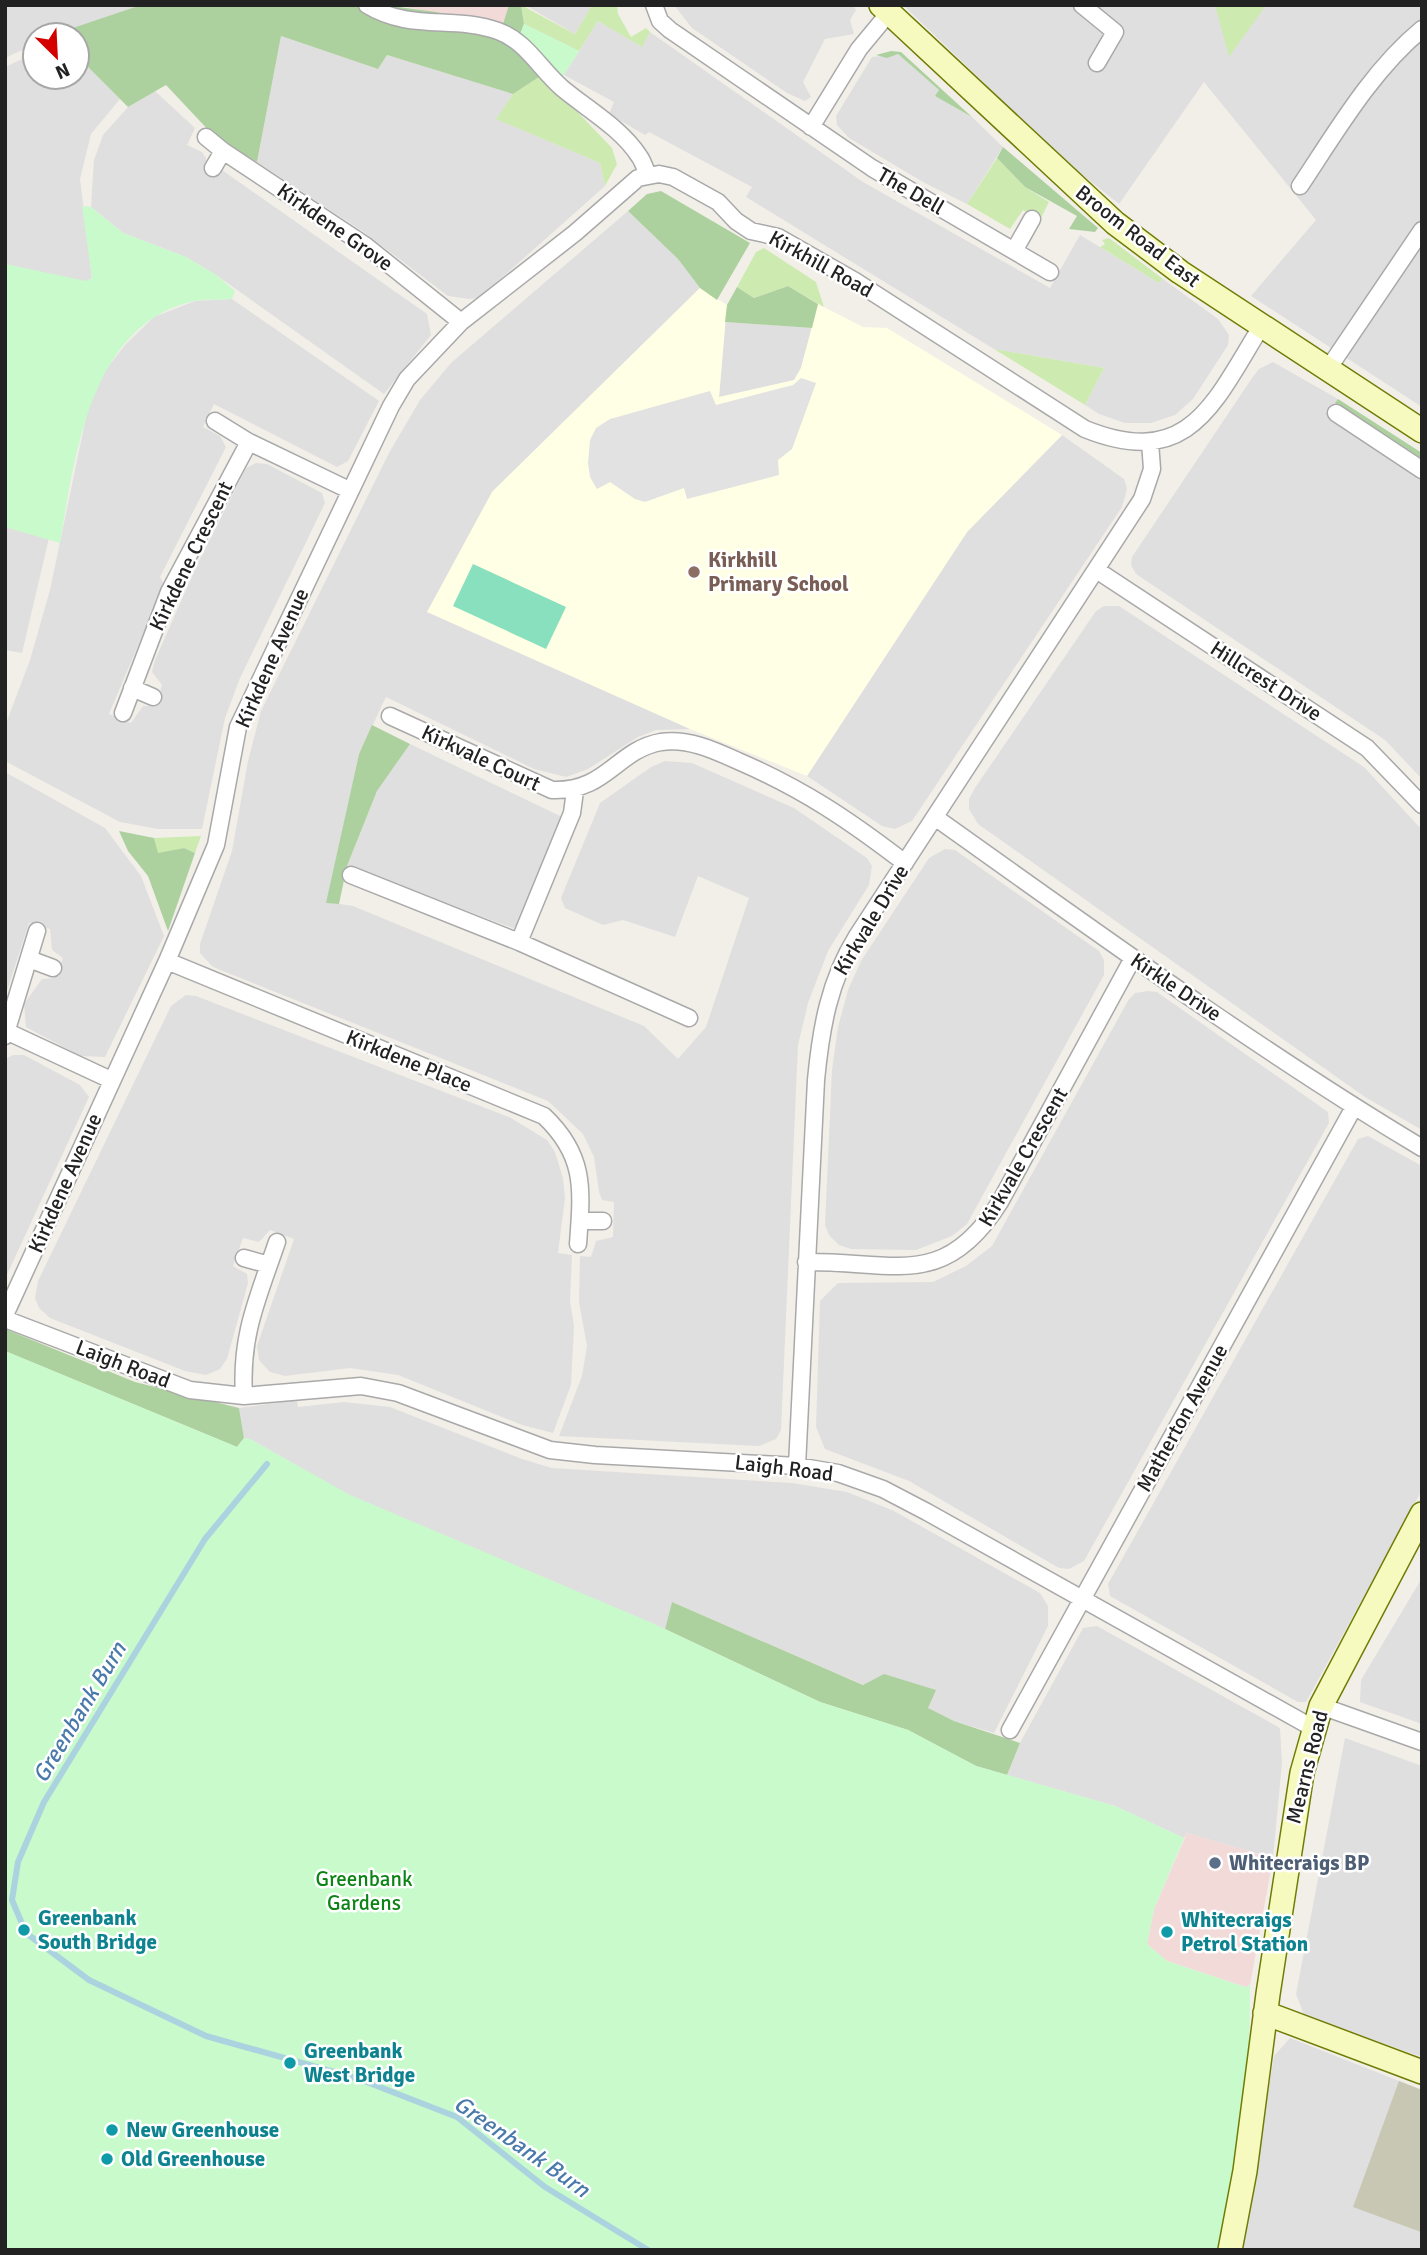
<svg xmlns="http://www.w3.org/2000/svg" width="1427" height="2255" font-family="Signika,sans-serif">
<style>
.residential{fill:#e0dfdf}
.commercial{fill:#f2dad9}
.education{fill:#ffffe5}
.construction{fill:#c7c7b4}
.grass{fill:#cdebb0}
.forest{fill:#add19e}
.park{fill:#c8facc}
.pitch{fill:#88e0be}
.parking{fill:#e2e2e2}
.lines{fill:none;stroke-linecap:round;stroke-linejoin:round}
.stream{stroke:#aad3df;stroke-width:6}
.street-casing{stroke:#a9a9a9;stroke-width:19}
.secondary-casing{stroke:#707d05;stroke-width:26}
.street{stroke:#fff;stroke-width:16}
.secondary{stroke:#f7fabf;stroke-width:23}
.education-dot{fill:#8d6e63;stroke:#fff;stroke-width:2.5}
.service-dot{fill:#5c6f8a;stroke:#fff;stroke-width:2.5}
.culture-dot{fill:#0f9aa8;stroke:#fff;stroke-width:2.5}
.labels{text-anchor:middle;stroke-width:5;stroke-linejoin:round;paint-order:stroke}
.street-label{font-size:21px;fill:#222;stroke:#fff}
.education-label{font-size:21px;font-weight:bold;fill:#785e54;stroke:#fff;text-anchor:start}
.service-label{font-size:21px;font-weight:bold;fill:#4e5e75;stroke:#fff;text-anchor:start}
.park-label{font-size:21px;fill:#0c8416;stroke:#fff}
.culture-label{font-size:21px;font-weight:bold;fill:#0d838f;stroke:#fff;text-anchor:start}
.water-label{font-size:23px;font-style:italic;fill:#4a7aab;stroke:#fff}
</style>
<rect width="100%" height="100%" fill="#f2efe9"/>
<path class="residential" d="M5,5H141L54,35H35V44L5,58Z
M525,5H592L575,34Z
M674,5H853L856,10L850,20L854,34L825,39L803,82L811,97L805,101L787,93L692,28Z
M903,5H1422V407L1251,296L1316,220L1204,82L1119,204L1070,165Z
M598,21L641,46L650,32L863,182L1050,288L1080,235L1159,283L1163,279L1218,319L1229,335L1228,345L1193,399L1175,415L1151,423H1125L1099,414L1085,405L1104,368L994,349L746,197L752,187L649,132L645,135L609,114L614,102L564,75Z
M281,36L378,69L387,55L513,94L497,119L600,163L605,186L479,298L469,299L448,296L365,233L257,162Z
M35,53V77H77V56L120,99L91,134L80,179L92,278L86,282L5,264V67Z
M898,54L939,90L936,96L972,117L1003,147L967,204L923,182L849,138L837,125L836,116L872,57Z
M155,91L195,128L187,145L202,152L206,158V168L216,174L222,170L427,314L431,335L384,394L216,275L186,257L123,233L91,207L94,160L103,135L128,107Z
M628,211L678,259L700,288L492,492L585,679L690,729L656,730L638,737L588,769L566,777L534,769L386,697L359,754L327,902L353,906L644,1026L678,1059L706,1027L749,898L698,876L675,937L623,920L603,925L565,908L561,898L600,803L651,767L665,761L692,763L794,808L867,858L872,866L869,885L828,951L808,1003L798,1045L781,1430L776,1439L759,1446L559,1436L582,1376L587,1346L579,1302L580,1256L591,1257L596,1241L613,1237L614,1202L602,1200L599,1192L594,1157L583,1134L548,1101L213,967L200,953V944L232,851L248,761L261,711L389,453L420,400L451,363Z
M232,299L379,401L348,461L337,467L214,404L203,427L220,436L226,447L160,577L164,584L109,714L131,723L143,706H155L162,685L152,672L155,660L197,565L246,468L256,463L267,464L322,493L325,503L240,678L225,718L202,829H158L120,822L5,761V726L30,660L50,590L89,403L105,371L125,345L154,317L195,301Z
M725,322L812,328L801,368L794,381L719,397Z
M1273,362L1338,399L1327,415L1422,481V779L1385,740L1136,574L1131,565L1132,557L1252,378L1259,369Z
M1062,435L1124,479L1127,489L1122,507L912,821L895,829L882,826L807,776L967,532Z
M5,527L49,538L22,653L5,650Z
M1104,606H1119L1364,767L1422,830V1130L1365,1097L978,824L969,809V799L975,788L1096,611Z
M410,744L562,817L563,821L518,925L513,928L347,866L377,791Z
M5,772L105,828L141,876L164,936L105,1057L80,1056L26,1027L24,1004L42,979L55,978L63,958L52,950L50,929L29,923L5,997Z
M945,849L955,850L1099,951L1104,960V975L967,1224L952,1236L916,1250L851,1249L839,1245L829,1235L825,1225L832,1070L838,1027L848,990L861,961L929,858Z
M1148,991L1157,992L1328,1112L1329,1123L1084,1561L1069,1569L1059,1568L909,1481L825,1449L816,1427L820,1301L838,1283L933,1282L966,1266L992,1246L1129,999L1135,993Z
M186,995L196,996L511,1118L547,1140L555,1152L563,1178L565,1198L558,1253L572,1255L570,1301L574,1326L571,1385L553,1433L522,1425L398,1375L350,1368L285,1376L270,1372L259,1360L257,1346L294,1239L270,1230L259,1242L243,1238L233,1266L247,1274L248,1283L227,1359L220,1369L206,1375L185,1371L50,1318L39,1308L35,1298L38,1281L171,1006Z
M13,1055H24L80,1085L89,1097L5,1279V1059Z
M1368,1136L1422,1166V1490L1306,1702H1298L1110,1596L1108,1584L1358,1139Z
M297,1400L298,1407L344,1402L390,1407L522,1459L552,1468L792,1483L847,1492L894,1511L1040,1593L1048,1606V1626L994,1733L954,1721L927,1708L935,1690L864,1685L672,1602L665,1629L349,1495L250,1439L244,1438L239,1408Z
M1422,1578V1724L1360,1702L1361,1680Z
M1097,1626L1280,1728L1282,1763L1273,1858L1187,1833L1184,1838L1115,1806L1007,1775L1020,1743L1083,1628Z
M1345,1738L1422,1766V2057L1304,2015L1296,1994Z
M1290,2038L1422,2090V2250H1242L1274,2056Z"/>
<path class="commercial" d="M397,5H509L503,27Z
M1187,1833L1273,1858L1250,1985L1246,1987L1167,1961L1147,1944L1154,1909Z"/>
<path class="education" d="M700,288L727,305L719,397L794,380L801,368L818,304L863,327L887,328L1062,435L967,532L807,776L690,729L427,612L492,492Z"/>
<path class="construction" d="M1399,2081L1422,2090L1421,2232L1353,2207Z"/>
<path class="grass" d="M521,5L575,34L592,5H617L618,14L631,37L646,28L650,32L642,47L598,21L579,51L524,24Z
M1215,5H1266L1229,57Z
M542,75L612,148L617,164L605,186L600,163L496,119L513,94Z
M997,158L1025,187L1049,202L1040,220L1023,210L1010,229L967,204Z
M1109,238L1163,279L1159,283L1100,247L1105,244L1102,240Z
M764,248L816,282L824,307L788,286L754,298L737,287L756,252Z
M994,349L1104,368L1085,405Z
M201,836L195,853L184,848L157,854L154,838Z"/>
<path class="forest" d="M141,5H356L392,25L493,35L520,53L542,75L513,94L387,55L378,69L281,36L257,162L213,135L166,85L128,107L77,56V35L58,33Z
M384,5L436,12L502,27L509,5H521L524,24L518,40L404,14Z
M891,51L901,52L972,117L935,96L939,90L898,54L887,58L876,55Z
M1003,147L1098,228L1095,232L1069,229L1077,216L1025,187L997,158Z
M661,191L750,243L717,300L700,288L678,259L628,211L647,194Z
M788,286L818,304L812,328L725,322L727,305L737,287L754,298Z
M1338,399L1422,453V463L1335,403Z
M372,725L410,744L377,791L347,866L339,904L326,903L359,754Z
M119,831L154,838L158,853L184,848L195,853L168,931L148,876L128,851Z
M5,1329L135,1382L239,1408L244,1438L237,1447L5,1351Z
M672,1602L863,1685L884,1674L936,1690L928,1708L954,1721L1020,1743L1007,1775L976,1766L908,1730L820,1702L665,1629Z"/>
<path class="park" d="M524,24L579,51L560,81L518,40Z
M82,206L91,207L123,233L186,257L216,275L235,291L232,299C220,300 206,299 194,301C90,324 75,456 60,543L5,527V264L86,281L92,278Z
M5,1351L237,1447L244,1438L250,1439L350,1495L652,1623L820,1702L908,1730L976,1766L1115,1806L1184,1838L1154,1909L1147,1944L1167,1961L1245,1987L1250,1985L1249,2071L1220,2250H5Z"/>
<path class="pitch" d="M473,564L566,607L546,649L453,606Z"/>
<path class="parking" d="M801,378L816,383L792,449L778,460L779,475L687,499L684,488L645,502L635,499L610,482L597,489L590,477L588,463L590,440L596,428L610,419L710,391L716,405L793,385Z"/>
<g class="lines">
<path class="stream" d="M267,1464L205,1539L44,1802L18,1862L12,1900L26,1933L89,1980L206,2036L359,2079L457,2117L545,2187L648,2250"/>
<defs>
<path id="street" d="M367,5C411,32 453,15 498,31C526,41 540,69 562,88C587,109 621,128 639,156C643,161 645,169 648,175
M654,5L660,21L670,30L872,168L1050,272
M1082,5L1115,32L1097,63
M811,127L859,49L888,14
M206,137L223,151L366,246L461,322
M213,168L223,151
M1300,186C1336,132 1372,70 1422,29
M1014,251L1032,219
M1328,369L1422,230
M1336,413L1422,470
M215,421L249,442L349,490
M1098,571L1367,748L1422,805
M132,688L153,697
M123,713L169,592L249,442
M390,716L552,790C607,792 616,750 661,742C688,738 714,750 738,761C803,789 849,820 905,863
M936,818C1095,931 1254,1047 1422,1148
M351,875L519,942L689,1018
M519,942L572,813L575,791
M29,959L53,968
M167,961L544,1116C586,1156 582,1189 578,1244
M8,1032L111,1080
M5,1036L37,931
M580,1221H603
M244,1258L269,1265
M806,1262C894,1261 944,1291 1000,1202L1133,958
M5,1315L167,961L216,845L238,727L391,406L407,379L461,322L575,233L638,178L659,174L673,177L718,202L736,221L751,231L778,237L855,281L1085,429C1190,471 1214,402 1261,327
M5,1319L190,1390L244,1396L361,1386L398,1393L550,1450L595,1455L797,1466L838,1473L883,1489L927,1512L1313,1728
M244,1396C240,1335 258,1298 277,1242
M797,1466L816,1080C821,1028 829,981 857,936L1142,499L1152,469L1150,442
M1321,1706L1422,1742
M1010,1730L1354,1107"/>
<path id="secondary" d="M881,5L1115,223L1180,272L1422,431
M1265,2013L1422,2072
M1230,2250L1245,2171L1268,1994L1302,1773L1321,1706L1422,1514"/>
</defs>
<use href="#street" class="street-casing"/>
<use href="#secondary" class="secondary-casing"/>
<use href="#street" class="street"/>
<use href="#secondary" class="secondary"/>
</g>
<circle class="education-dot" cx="694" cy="572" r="7"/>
<circle class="service-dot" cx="1215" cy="1863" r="7"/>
<g class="culture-dot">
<circle cx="24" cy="1930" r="7"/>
<circle cx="1167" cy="1932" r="7"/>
<circle cx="290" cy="2063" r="7"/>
<circle cx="112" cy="2130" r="7"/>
<circle cx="107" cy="2159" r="7"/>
</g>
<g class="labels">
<g class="street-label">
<text transform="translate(911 191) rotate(30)" y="7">The Dell</text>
<text transform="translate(335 227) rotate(35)" y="7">Kirkdene Grove</text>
<text transform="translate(1138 236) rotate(38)" y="7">Broom Road East</text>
<text transform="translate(821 264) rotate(29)" y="7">Kirkhill Road</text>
<text transform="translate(191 556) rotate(-64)" y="7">Kirkdene Crescent</text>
<text transform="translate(272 658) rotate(-66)" y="7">Kirkdene Avenue</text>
<text transform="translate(1266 681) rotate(33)" y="7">Hillcrest Drive</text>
<text transform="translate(481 758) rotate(25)" y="7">Kirkvale Court</text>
<text transform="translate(871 920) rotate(-59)" y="7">Kirkvale Drive</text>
<text transform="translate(1176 987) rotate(34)" y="7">Kirkle Drive</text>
<text transform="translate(409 1061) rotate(22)" y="7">Kirkdene Place</text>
<text transform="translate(1023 1157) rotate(-60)" y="7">Kirkvale Crescent</text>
<text transform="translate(65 1183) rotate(-66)" y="7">Kirkdene Avenue</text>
<text transform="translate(123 1364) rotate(21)" y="7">Laigh Road</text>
<text transform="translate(1182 1418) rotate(-61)" y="7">Matherton Avenue</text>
<text transform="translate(784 1468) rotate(7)" y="7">Laigh Road</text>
<text transform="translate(1307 1767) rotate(-76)" y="7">Mearns Road</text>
</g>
<g class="education-label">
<text x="708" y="567">Kirkhill<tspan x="708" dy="24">Primary School</tspan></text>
</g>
<g class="service-label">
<text x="1229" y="1870">Whitecraigs BP</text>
</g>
<g class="park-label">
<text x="364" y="1886">Greenbank<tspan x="364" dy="24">Gardens</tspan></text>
</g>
<g class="culture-label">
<text x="38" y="1925">Greenbank<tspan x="38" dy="24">South Bridge</tspan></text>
<text x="1181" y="1927">Whitecraigs<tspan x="1181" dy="24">Petrol Station</tspan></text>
<text x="304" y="2058">Greenbank<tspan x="304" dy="24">West Bridge</tspan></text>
<text x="126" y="2137">New Greenhouse</text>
<text x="121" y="2166">Old Greenhouse</text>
</g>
<g class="water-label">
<text transform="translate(79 1712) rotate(-59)" y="8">Greenbank Burn</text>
<text transform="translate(522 2146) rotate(35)" y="8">Greenbank Burn</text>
</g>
</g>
<rect width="1427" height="2255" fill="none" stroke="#222222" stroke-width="14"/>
<g transform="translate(56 56) rotate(156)"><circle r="33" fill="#ffffff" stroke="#a7a7a7" stroke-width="2"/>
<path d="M0-5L12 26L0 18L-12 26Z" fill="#d40000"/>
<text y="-10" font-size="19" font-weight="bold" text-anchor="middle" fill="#222222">N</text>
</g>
</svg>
